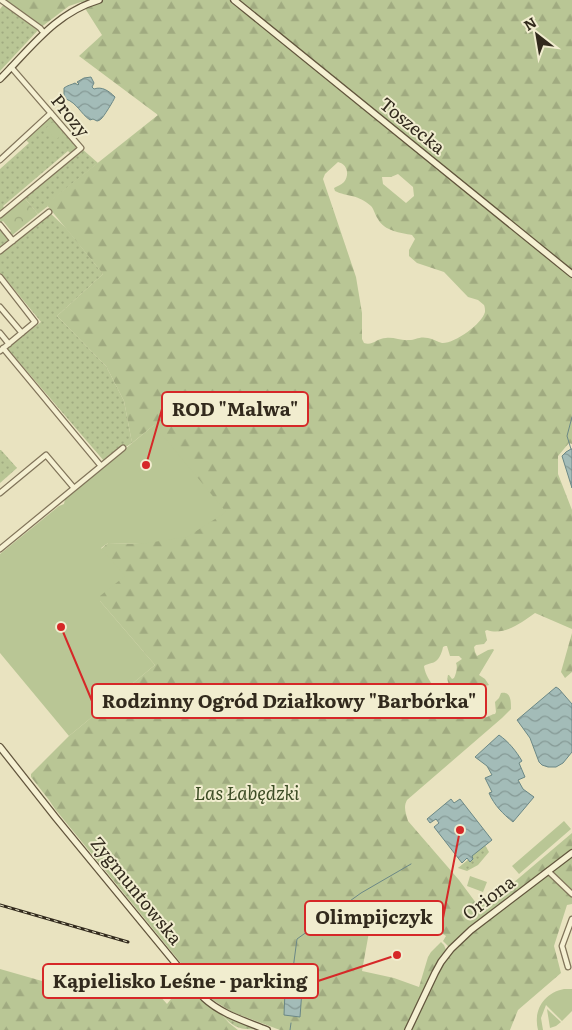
<svg xmlns="http://www.w3.org/2000/svg" width="572" height="1030" font-family="Literata,serif">
<style>
.grass{fill:url(#grass-dots)}
.forest{fill:url(#forest-firs);fill-rule:evenodd}
.park{fill:url(#park-crowns)}
.garden{fill:#b9c695}
.water{fill:url(#water-waves);stroke:#6b8886}
.lines{fill:none;stroke-linecap:round;stroke-linejoin:round}
.stream{stroke:#6b8886;stroke-width:1}
.street-casing{stroke:#81745a;stroke-width:7}
.secondary-casing{stroke:#62553d;stroke-width:8}
.street{stroke:#f5f0d2;stroke-width:4.5}
.secondary{stroke:#f5f0d2;stroke-width:5.5}
.rail-casing{stroke:#322a1d;stroke-width:3}
.rail{stroke:#f1edcf;stroke-width:1;stroke-dasharray:4;stroke-linecap:butt}
.labels{text-anchor:middle;stroke-width:4;stroke-linejoin:round;paint-order:stroke}
.street-label{font-size:18px;fill:#322a1d;stroke:#f1edcf}
.park-label{font-size:18px;font-style:italic;fill:#3c4c25;stroke:#f1edcf}
.leader{fill:none;stroke:#d62828;stroke-width:2}
.callout-dot{fill:#d62828;stroke:#f1edcf;stroke-width:2}
.callout{fill:#f1edcf;stroke:#d62828;stroke-width:2}
.callout-label{font-size:19px;text-anchor:middle;font-weight:bold;fill:#322a1d}
</style>
<defs>
<pattern id="grass-dots" width="8" height="8" patternUnits="userSpaceOnUse" patternTransform="scale(1.25)"><rect width="8" height="8" fill="#b9c695"/><path d="M2 2h.1M6 6h.1" fill="none" stroke="#a0aa80" stroke-width="1.8" stroke-linecap="round"/></pattern>
<pattern id="forest-firs" width="22" height="20" patternUnits="userSpaceOnUse" patternTransform="scale(1.25)"><rect width="22" height="20" fill="#b9c695"/><path d="M5 1l3.5 6h-7zM16 11l3.5 6h-7z" fill="#a0aa80"/></pattern>
<pattern id="park-crowns" width="20" height="18" patternUnits="userSpaceOnUse" patternTransform="scale(1.25)"><rect width="20" height="18" fill="#b9c695"/><path d="M2 6a3 3 0 1 1 6 0M12 15a3 3 0 1 1 6 0" fill="none" stroke="#a0aa80"/></pattern>
<pattern id="water-waves" width="16" height="10" patternUnits="userSpaceOnUse" patternTransform="scale(1.25)"><rect width="16" height="10" fill="#a3bcb8"/><path d="M0 5q4-4 8 0t8 0" fill="none" stroke="#859995"/></pattern>
</defs>
<rect width="100%" height="100%" fill="#e9e3c0"/>
<path class="grass" d="M5,3L40,28L0,71V9Z
M51,113L81,148L98,163L47,204L48,206L38,214L23,196L72,155L68,151L3,206L6,210L0,215V169L29,143L24,138Z
M49,212L66,228L103,274L57,316L106,366L124,401L132,443L104,461L7,348L41,322L5,278L0,273V225L13,241Z
M0,450H1L17,468L0,483Z
M485,845L489,852L478,865L467,871L458,868L469,859L470,861L473,859L471,856Z
M222,1015L256,1029C238,1030 234,1027 222,1015Z"/>
<path class="forest" d="M1,0H572V444L569,443L558,456V474L572,510V629L535,613C521,623 504,636 487,630L485,631L487,640L484,644L476,645L474,647L475,652L477,656L488,650L493,649L494,650L479,675L485,679L489,685L482,687L480,691L483,699C482,701 480,703 479,706C477,711 481,719 487,717C490,716 492,714 495,714L496,712L495,702L499,698L501,693C511,691 511,701 511,709L502,718L407,800C403,807 406,814 408,821L459,880L479,907L506,889L572,833V904L567,905L554,946L561,973L518,1010L510,1030H411L435,978L451,949L443,941L446,936L437,930L371,921L362,971L394,978L419,987L428,957L431,952L441,942L444,945L446,950L432,971L405,1030H280L232,1012L213,1000L207,995L55,809L49,800L31,777V774L69,736L155,665L100,601V596L101,549L108,543L140,544L154,425L132,443L124,401L106,366L57,316L103,274L46,204L158,115L79,56L102,35L81,2L69,6L40,28ZM338,162C347,164 350,174 344,182C341,185 337,186 334,188L335,191C347,197 358,194 371,206C374,209 375,215 378,219C384,231 401,233 412,235L415,239L409,250V256L417,263L444,272L468,297L478,300L484,305C485,307 485,310 485,312C482,324 454,344 442,343C438,342 433,339 428,338C419,336 416,340 409,340C402,341 394,337 386,338C377,338 373,346 364,343L362,339V313L356,277L323,179L325,174ZM398,174L413,187L414,196L406,203L383,184L382,177H391ZM445,646H447L450,656H459L462,659L456,663C458,667 456,674 454,678L452,679L449,675H448C446,682 450,687 456,690V695C443,704 425,678 424,666C428,663 432,664 436,661C440,658 442,652 443,647Z
M572,633V672L565,678L561,672Z
M0,969L91,995L144,978L167,1004L171,999L174,985L185,978L207,1005L222,1015L229,1023L238,1030H0Z"/>
<path class="park" d="M23,196L38,214L10,237L8,234L11,231L3,221L0,223V215Z"/>
<path class="garden" d="M53,122L63,133L56,140L46,128Z
M154,425L226,512L187,537L140,544L108,543L101,548L125,576L100,596V601L155,665L69,736L0,653V554L59,506L64,504L65,499L79,487Z
M564,821L571,829L519,874L512,866Z
M470,876L487,882L483,892L467,886Z
M564,989H572V1011L562,1021L546,1005L541,1018L543,1030H538C533,1010 544,993 564,989Z
M547,1009L561,1022L556,1026L550,1028Z"/>
<path class="water" d="M91,77L94,83L92,87L94,89C102,86 109,91 115,97C114,100 103,118 101,119C100,120 98,121 97,121L93,119L90,120C81,114 77,103 66,99L64,95V88C68,85 71,85 75,83L78,85L79,84L77,82L84,78Z
M571,449H572V488L562,456L566,452Z
M556,687L559,689L572,704V752L563,763L556,767H548L542,765L539,762L530,738L517,720Z
M499,735C509,742 516,751 522,761L519,763L525,777L518,780L523,789L534,797L513,822C503,814 494,805 489,793L492,792L485,778L492,775L487,766L475,757Z
M451,799L454,803L460,799L492,840L472,856L473,859L470,862L467,858L462,863L434,827L439,823L436,819L430,823L427,819Z
M286,968L298,969L297,977H303L300,1017L284,1015Z"/>
<g class="lines">
<path class="stream" d="M571,449L567,436L572,417
M293,969L297,939L361,893L411,864
M290,1030L291,1023"/>
<defs>
<path id="street" d="M1,0L40,28L44,33
M0,160L51,113
M0,215L81,148L11,67
M0,225L13,241
M0,251L49,212
M0,277L35,322L0,351
M0,307L22,333
M0,333L9,344
M3,348L101,466
M0,493L46,455L74,488
M0,549L123,448
M548,871L572,894
M568,967L562,946L572,919"/>
<path id="secondary" d="M234,0L572,274
M0,79C31,48 55,13 99,0
M0,747L56,818L204,998C221,1014 245,1021 267,1030
M408,1030L435,973L441,962L451,949L471,930L572,853"/>
</defs>
<use href="#street" class="street-casing"/>
<use href="#secondary" class="secondary-casing"/>
<use href="#street" class="street"/>
<use href="#secondary" class="secondary"/>
<defs>
<path id="rail" d="M0,905L128,942"/>
</defs>
<use href="#rail" class="rail-casing"/>
<use href="#rail" class="rail"/>
</g>
<g class="labels">
<g class="street-label">
<text transform="translate(70 116) rotate(51)" y="6">Prozy</text>
<text transform="translate(412 126) rotate(39)" y="6">Toszecka</text>
<text transform="translate(136 891) rotate(51)" y="6">Zygmuntowska</text>
<text transform="translate(489 898) rotate(-37)" y="6">Oriona</text>
</g>
<g class="park-label">
<text x="247" y="800">Las Łabędzki</text>
</g>
</g>
<path class="leader" d="M146 465L162 409M61 627L92 701M460 830L443 918M397 955L318 981"/>
<g class="callout-dot">
<circle cx="146" cy="465" r="5"/>
<circle cx="61" cy="627" r="5"/>
<circle cx="460" cy="830" r="5"/>
<circle cx="397" cy="955" r="5"/>
</g>
<g class="callout">
<rect x="162" y="392" width="146" height="34" rx="5"/>
<rect x="92" y="684" width="394" height="34" rx="5"/>
<rect x="305" y="901" width="138" height="34" rx="5"/>
<rect x="43" y="964" width="275" height="34" rx="5"/>
</g>
<g class="callout-label">
<text x="235" y="416">ROD "Malwa"</text>
<text x="289" y="708">Rodzinny Ogród Działkowy "Barbórka"</text>
<text x="374" y="924">Olimpijczyk</text>
<text x="180" y="988">Kąpielisko Leśne - parking</text>
</g>
<g transform="translate(537 35) rotate(329)" stroke="#f1edcf" stroke-width="4" paint-order="stroke">
<path d="M0-4L9 19L0 12L-9 19Z" fill="#322a1d"/>
<text y="-8" font-size="14" font-weight="bold" text-anchor="middle" fill="#322a1d">N</text>
</g>
</svg>
